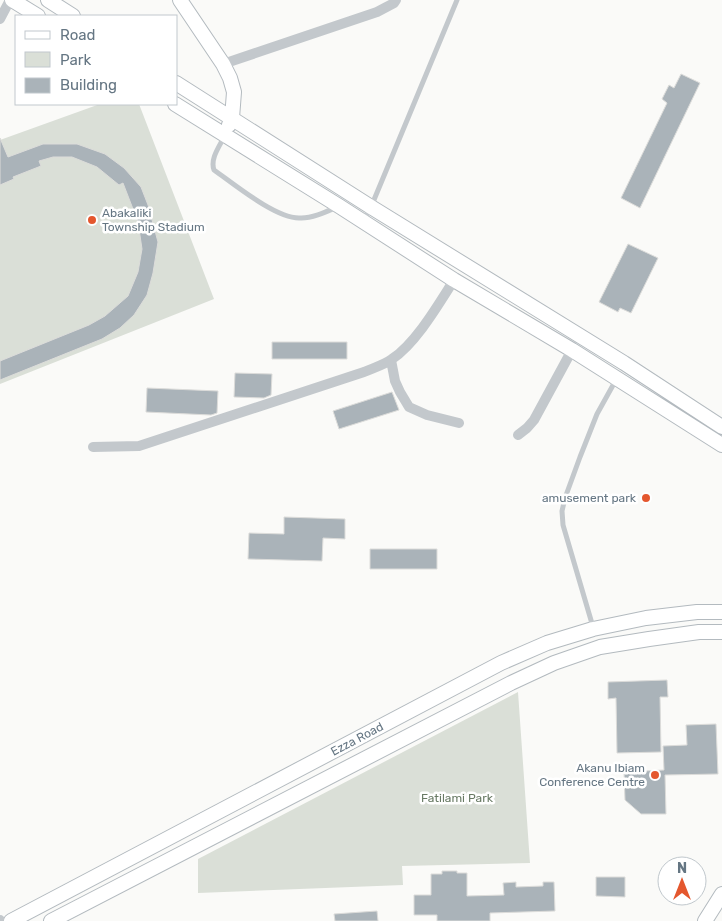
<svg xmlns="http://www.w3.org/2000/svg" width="722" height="921" font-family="Rubik,sans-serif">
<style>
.green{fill:#dadfd7}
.building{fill:#aab3b9;stroke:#dcdcda}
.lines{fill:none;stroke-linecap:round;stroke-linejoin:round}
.secondary-casing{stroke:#b3babf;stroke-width:16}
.service{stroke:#c3c8cc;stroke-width:5}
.minor{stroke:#c3c8cc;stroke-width:10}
.secondary{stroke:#fff;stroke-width:14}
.poi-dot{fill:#e4572e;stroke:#fff;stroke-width:2}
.labels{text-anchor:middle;stroke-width:5;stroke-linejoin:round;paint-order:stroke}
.poi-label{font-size:12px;fill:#657683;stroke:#fff;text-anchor:end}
.street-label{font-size:12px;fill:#657683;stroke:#fff}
.park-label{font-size:12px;fill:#687a64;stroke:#fff}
</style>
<rect width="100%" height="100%" fill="#fafaf8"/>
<path class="green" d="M100,104H139L214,299L0,384V140Z
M518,692L530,863L402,866L403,885L198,893V859Z"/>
<path class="building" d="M681,74L700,83L640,208L621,198L667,103L662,99L669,85L674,88Z
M0,138L8,157L43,144H77L105,154L124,168L141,187L148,205L158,242L153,273L147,295L134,315L120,328L102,339L0,380V361L89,325L105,316L128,296L138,272L142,249L138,222L123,183L119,185L97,167L72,157H53L39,161L41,166L13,177L14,179L0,185Z
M628,244L658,258L631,313L620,308L618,312L599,302Z
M272,342H347V359H272Z
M235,373L272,374L271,395L264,398L234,397Z
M147,388L218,391L217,413L211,415L146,412Z
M392,392L399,410L339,429L333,411Z
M284,517L345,519V539L323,538L322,561L248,559L249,533L284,534Z
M370,549H437V569H370Z
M667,680L668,697H660L661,752L617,753L616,698L608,699V682Z
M716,724L718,774L665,775L666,814H641L625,800L624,772L664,770L663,746L687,745L686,725Z
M442,871H457V873H467V896L504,895L503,883L516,882V887L543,886V882H554L555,911L490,913V921H437V915H414V895H431V874H442Z
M596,877H625V897L596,896Z
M377,911L378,921H335L334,914Z"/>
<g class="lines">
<defs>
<path id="secondary" d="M12,0L38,16
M48,0L73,16
M180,0L223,64L230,78L234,92L232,118L229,125
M176,83L371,207L624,363L722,427
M175,104L339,206L454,280L572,350L722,445
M11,921L501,663L547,643L593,629L646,618L697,612H722
M51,921L511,683L554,663L600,647L649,639L699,632H722
M705,921L722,894"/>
</defs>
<use href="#secondary" class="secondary-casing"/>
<path class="service" d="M224,137C219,147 210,159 214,170C234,184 275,218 299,218C311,219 326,212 337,207
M363,221L371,207L457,0
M593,627L563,525L562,511L565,498L580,457L597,414L617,378"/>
<path class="minor" d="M0,19L10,0
M223,64L377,12L394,3L396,0
M391,360L395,381L400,392L409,407L427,415L459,423
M518,435L527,428L534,420L572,350
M93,447L139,446L364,372C373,368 384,365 392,359C416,343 438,305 454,280
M0,920V921"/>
<use href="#secondary" class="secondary"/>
</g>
<g class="poi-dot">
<circle cx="92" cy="220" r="5"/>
<circle cx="646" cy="498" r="5"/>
<circle cx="655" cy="775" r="5"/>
</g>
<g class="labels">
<g class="poi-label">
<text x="102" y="217" text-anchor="start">Abakaliki<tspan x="102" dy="14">Township Stadium</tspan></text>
<text x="636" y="502">amusement park</text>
<text x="645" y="772">Akanu Ibiam<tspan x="645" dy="14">Conference Centre</tspan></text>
</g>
<g class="street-label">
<text transform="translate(357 739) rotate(-28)" y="4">Ezza Road</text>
</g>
<g class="park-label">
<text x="457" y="802">Fatilami Park</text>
</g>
</g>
<rect x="15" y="15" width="162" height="90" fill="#ffffff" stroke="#c1c8cd"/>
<rect x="25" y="31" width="25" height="8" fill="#ffffff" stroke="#c1c8cd"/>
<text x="60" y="40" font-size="15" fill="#657683">Road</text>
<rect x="25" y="52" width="25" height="15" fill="#dadfd7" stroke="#c1c8cd"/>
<text x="60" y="65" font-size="15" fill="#657683">Park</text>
<rect x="25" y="78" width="25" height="15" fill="#aab3b9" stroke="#c1c8cd"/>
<text x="60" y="90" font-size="15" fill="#657683">Building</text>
<g transform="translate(682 881)"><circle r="24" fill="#ffffff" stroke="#c1c8cd"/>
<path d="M0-4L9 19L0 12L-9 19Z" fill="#e4572e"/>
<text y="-8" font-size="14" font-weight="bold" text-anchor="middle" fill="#657683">N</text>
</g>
</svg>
